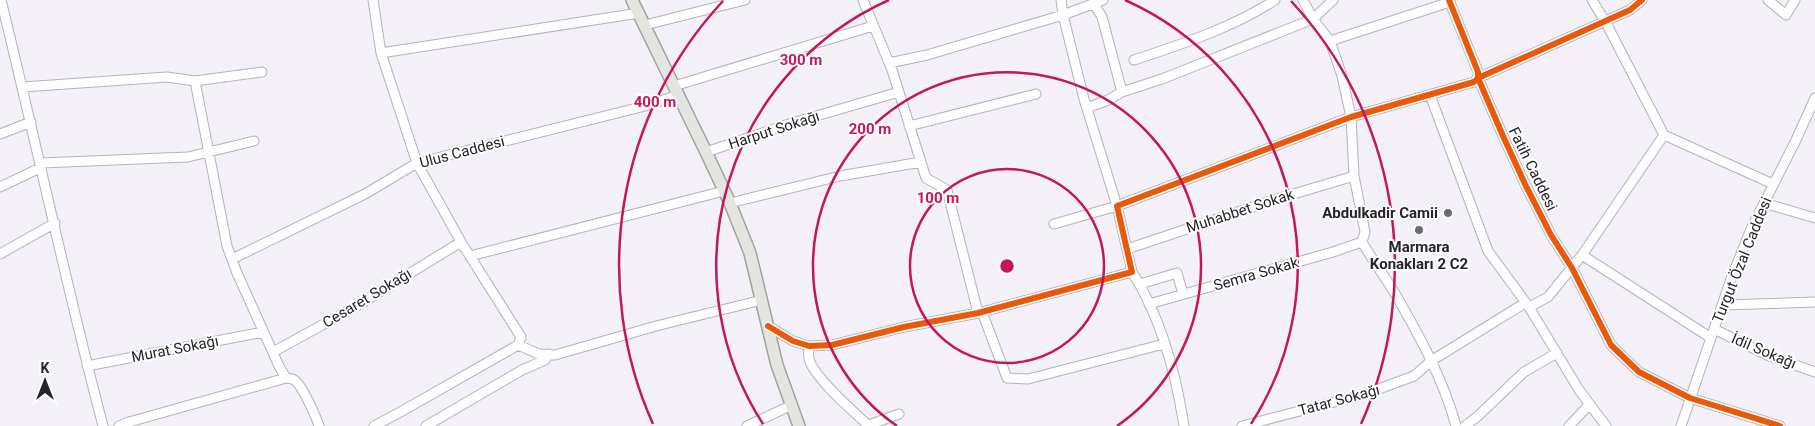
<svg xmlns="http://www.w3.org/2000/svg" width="1815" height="426" font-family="Roboto,sans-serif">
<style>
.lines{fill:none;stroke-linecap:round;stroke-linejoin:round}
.minor-casing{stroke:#b5b3b8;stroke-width:11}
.major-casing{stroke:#a1a49e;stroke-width:14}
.minor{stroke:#fdfdfe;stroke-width:9}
.major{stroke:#e3e5e0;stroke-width:11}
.cycleway-casing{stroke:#fdfdfd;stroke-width:9}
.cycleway{stroke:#e8590c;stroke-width:6}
.ring{fill:none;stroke:#c2185b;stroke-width:2.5}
.poi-dot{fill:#6e6b70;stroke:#fdfdfd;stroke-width:2}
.labels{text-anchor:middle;stroke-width:4;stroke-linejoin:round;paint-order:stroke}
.street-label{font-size:15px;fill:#262428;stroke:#fdfdfd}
.poi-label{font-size:15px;font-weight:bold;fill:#262428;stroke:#fdfdfd;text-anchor:end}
.centre{fill:#c2185b;stroke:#fdfdfd;stroke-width:2.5}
.ring-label{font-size:15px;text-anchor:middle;font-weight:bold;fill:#c2185b;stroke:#fdfdfd;stroke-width:4;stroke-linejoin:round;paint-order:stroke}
</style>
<rect width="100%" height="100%" fill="#f3f0f7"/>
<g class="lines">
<defs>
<path id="minor" d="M1,0C36,142 66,285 103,426
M373,0L381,53L417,163L461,242L521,337L518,345
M863,0L892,70L926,178L947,190L978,313
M1303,0L1313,19L1330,41L1342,76L1351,117L1354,176L1365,232L1362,242
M1592,0L1605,21L1664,135
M1642,0L1630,10L1478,78L1503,136L1525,184L1551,235L1572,268L1611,345L1639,372L1690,398L1780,426
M1768,0L1786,15L1795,0
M1094,4L1102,17L1122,92
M645,25L745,0
M1330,41L1450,2
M381,53L639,13
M1134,60C1182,44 1232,28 1275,0
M889,63L927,55L1063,15L1103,0
M195,81L262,72
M674,86L873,26
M23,87L167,77L195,81L227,246L237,273L279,366L286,378
M1430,95L1488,251L1529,307L1579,390L1606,426
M1087,108L1108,100L1122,92L1162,79L1313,19L1333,0
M909,126L1036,94
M0,134L31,122
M706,152L792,123L899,92
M41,163L188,157L254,141
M0,187L42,167
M730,203L840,176L921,162
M1764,203L1815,218
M1054,224L1117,206L1084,99L1063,15L1061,0
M1362,242C1373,261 1386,278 1397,297C1420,337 1444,381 1456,426
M1127,249L1280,198L1354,176
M0,254L55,223
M1582,255L1711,338
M470,256L724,191
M232,259L365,194L417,163L645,106L678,95
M1132,272C1161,317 1176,374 1184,426
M1140,284L1177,273L1183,294
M1149,304L1333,252L1362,242
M1723,305L1815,302
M1529,307L1548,297L1582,255L1664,135L1773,184
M982,312L1007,378L1028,379L1164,344
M768,326L793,341L809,346L832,345L904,327L978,313L1132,272L1117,206L1351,117L1474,82L1478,78V72L1449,0
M1714,329L1767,355L1815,372
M809,346C809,349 808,354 809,358C811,375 855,413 869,426
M273,352L355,307L461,242
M87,366L263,332
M119,426L129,422L286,378C289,379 292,378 294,380C302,384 316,417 319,426
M374,426L404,410L518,345L539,354L555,355L656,326L762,300
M426,426L522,370L545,360L549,354
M747,426L790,406
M866,426L899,414
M1242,426L1365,394L1414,376L1431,361L1525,303
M1465,426L1478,416L1524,372L1557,353
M1569,426L1589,405
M1681,426L1731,279L1751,229L1796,140L1815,98"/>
<path id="major" d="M632,0L706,152L730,203L750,253L777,365L799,426"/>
</defs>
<use href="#minor" class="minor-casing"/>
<use href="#major" class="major-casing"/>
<use href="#minor" class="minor"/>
<use href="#major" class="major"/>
<defs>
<path id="cycleway" d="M1642,0L1630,10L1478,78L1503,136L1525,184L1551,235L1572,268L1611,345L1639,372L1690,398L1780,426
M768,326L793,341L809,346L832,345L904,327L978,313L1132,272L1117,206L1351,117L1474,82L1478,78V72L1449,0"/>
</defs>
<use href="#cycleway" class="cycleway-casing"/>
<use href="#cycleway" class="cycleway"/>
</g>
<g class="ring">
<circle cx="1007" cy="266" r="97"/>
<path d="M897 426A194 194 0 1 1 1117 426"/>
<path d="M763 424A291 291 0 0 1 889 0M1125 0A291 291 0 0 1 1251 424"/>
<path d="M653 424A388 388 0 0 1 723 1M1291 1A388 388 0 0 1 1361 424"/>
</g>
<g class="poi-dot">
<circle cx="1448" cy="213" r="5"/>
<circle cx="1419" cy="230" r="5"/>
</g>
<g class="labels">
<g class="street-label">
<text transform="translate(774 130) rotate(-18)" y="5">Harput Sokağı</text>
<text transform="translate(462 152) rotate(-15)" y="5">Ulus Caddesi</text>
<text transform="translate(1533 169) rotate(64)" y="5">Fatih Caddesi</text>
<text transform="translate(1240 211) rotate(-18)" y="5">Muhabbet Sokak</text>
<text transform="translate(1742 260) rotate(-68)" y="5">Turgut Özal Caddesi</text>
<text transform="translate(1256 274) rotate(-16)" y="5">Semra Sokak</text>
<text transform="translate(367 298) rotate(-31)" y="5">Cesaret Sokağı</text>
<text transform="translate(175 349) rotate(-11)" y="5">Murat Sokağı</text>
<text transform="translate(1764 351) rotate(23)" y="5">İdil Sokağı</text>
<text transform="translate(1339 400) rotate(-15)" y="5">Tatar Sokağı</text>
</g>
<g class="poi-label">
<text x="1438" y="218">Abdulkadir Camii</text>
<text x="1419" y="252" text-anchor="middle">Marmara<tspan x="1419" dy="17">Konakları 2 C2</tspan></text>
</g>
</g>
<circle cx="1007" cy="266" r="8" class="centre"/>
<g class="ring-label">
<text x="801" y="65">300 m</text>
<text x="655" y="107">400 m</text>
<text x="870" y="134">200 m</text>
<text x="938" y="203">100 m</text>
</g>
<g transform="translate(45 381)" stroke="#fdfdfd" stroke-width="4" paint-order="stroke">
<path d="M0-4L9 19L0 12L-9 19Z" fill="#262428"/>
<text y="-8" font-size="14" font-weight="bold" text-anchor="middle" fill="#262428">K</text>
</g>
</svg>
